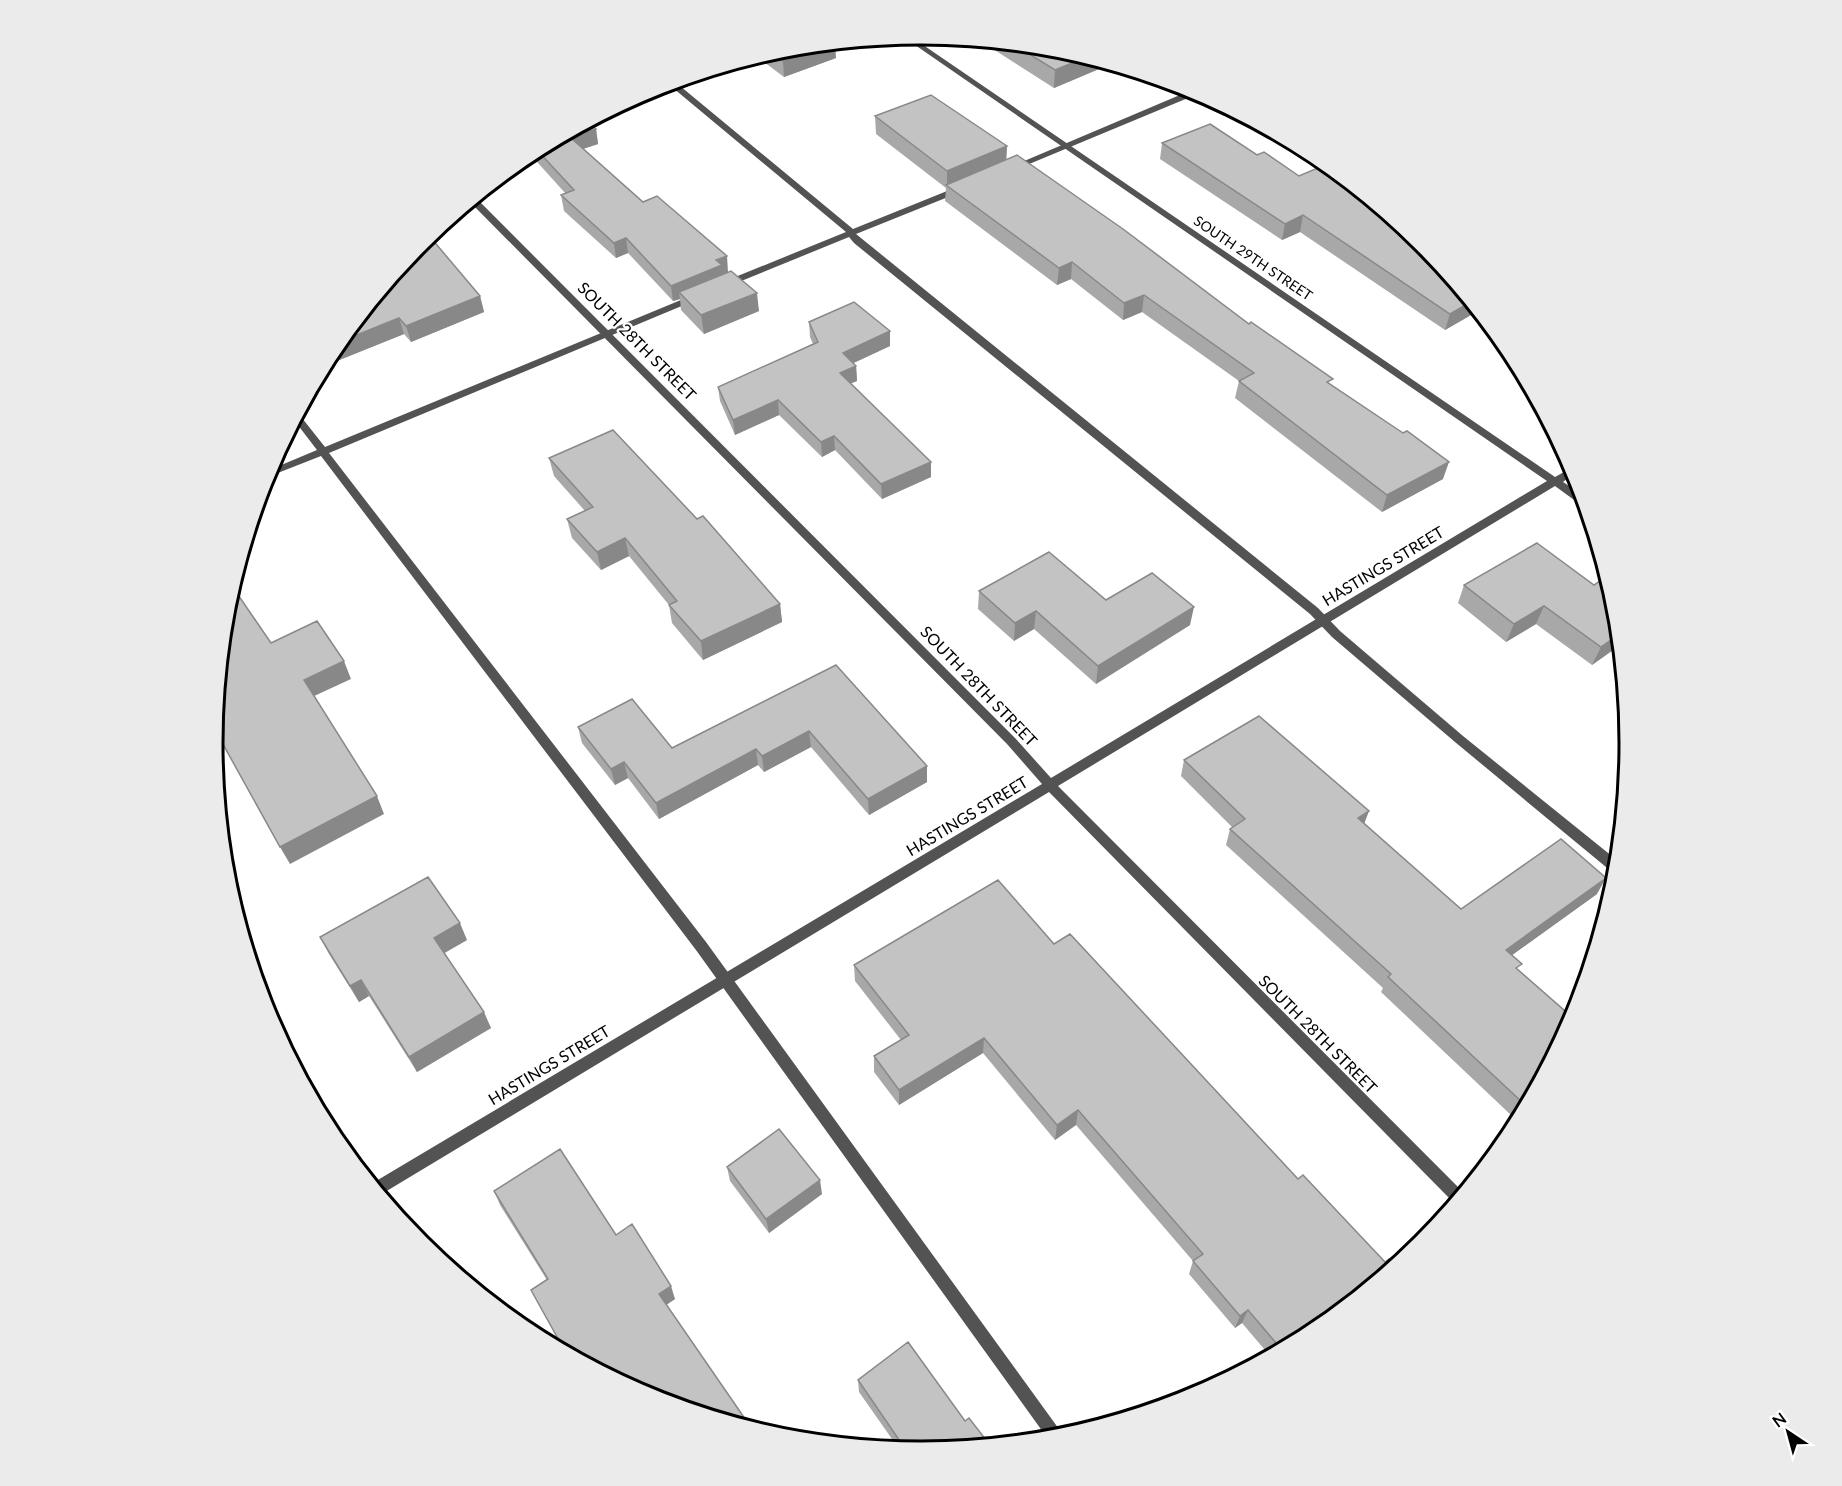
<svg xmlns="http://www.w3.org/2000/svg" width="1842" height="1486" font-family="Lato,sans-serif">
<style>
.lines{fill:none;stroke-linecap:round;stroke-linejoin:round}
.service{fill:#535353;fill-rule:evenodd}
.minor{fill:#535353;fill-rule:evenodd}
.wall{fill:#a8a8a8}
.shaded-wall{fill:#888}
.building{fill:#c3c3c3;stroke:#888;stroke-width:1.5}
.labels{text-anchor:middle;stroke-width:4.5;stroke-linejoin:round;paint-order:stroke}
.far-street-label{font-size:14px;fill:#000;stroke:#fff}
.street-label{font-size:16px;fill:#000;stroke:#fff}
.rim{fill:none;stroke:#000;stroke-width:3}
</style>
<rect width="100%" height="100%" fill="#fff"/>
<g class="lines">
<path class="service" d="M674,81L853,229L957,187H963V191L856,234L1318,608L1340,631L1463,736L1618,861L1617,873L1612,872L1455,742L1332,637L1310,614L854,243L849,237L729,286H723V282L846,232L667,83Z
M1194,89L1200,93L1015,170L1008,168Z
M693,295L698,298L696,300L329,453L706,942L1064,1436L1048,1439L696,950L321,456L265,478L267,471L317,450L294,420L298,413L325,447Z"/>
<path class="minor" d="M902,36H910L1555,477L1573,467L1576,472L1563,482L1583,495L1586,505H1581L1555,486L1058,786L1464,1193L1455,1204L1049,792L380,1195L371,1184L1042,784L1007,744L469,201L475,197L1015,738L1051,778L1547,481Z"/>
</g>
<path class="wall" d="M979,40L1060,48L1099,69L1054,88Z
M783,48L836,58L784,77L756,56Z
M875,116L1007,146L1006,160L1249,324L1331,385L1443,479L1382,512L1235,398L1239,381L1142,312L1123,320L1071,279L1057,285L945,201L946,188L876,134Z
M587,122L596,129L598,144L583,149L643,202L728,272L759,311L704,334L681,310L680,299L673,301L628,253L616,258L564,211L561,195L566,194L529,153Z
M1162,143L1257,155L1299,176L1478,311L1445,330L1300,232L1282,240L1160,159Z
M420,242L480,296L484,312L411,342L404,334L322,367L332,349Z
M809,322L890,331V346L853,363L856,366L857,381L850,383L931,477L882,499L835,450L822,457L779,415L735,435L720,401L718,387L813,344L810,337Z
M1525,377L1534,394L1522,387Z
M549,458L697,519L780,604L782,622L703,660L672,623L669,605L629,556L601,570L572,538L567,519L585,511L554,476Z
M1464,585L1616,605L1620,645L1592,665L1536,624L1506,642L1458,603Z
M979,591L1106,600L1190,625L1096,684L1034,629L1014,641L978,609Z
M836,665L927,766V782L869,815L811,747L764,772L758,765L659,819L628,778L615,785L582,743L578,727L672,748Z
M1184,760L1364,824L1461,909L1597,894L1512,955L1518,970L1528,1102L1512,1116L1381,992L1383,988L1226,845L1230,829L1232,827L1181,776Z
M998,880L1314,1332L1270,1356L1242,1323L1235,1328L1189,1274L1193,1261L1076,1125L1055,1140L983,1053L899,1105L874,1072V1056L901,1040L855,981L854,965Z
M320,937L467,940L444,953L491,1028L417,1072L369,996L359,1002L329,954Z
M727,1167L822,1194L769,1233L730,1181Z
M494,1191L616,1235L675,1299L666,1305L650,1397L565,1352L531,1290L547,1280L500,1205Z
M858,1380L965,1421L921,1451L899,1449L859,1392Z"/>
<path class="shaded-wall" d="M835,43L836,58L784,77L783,61Z
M1087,57L1099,60V69L1054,88L1055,70Z
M596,129L598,144L573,152L570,137Z
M1007,146L1006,164L947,185V171Z
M1303,215L1300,232L1282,240L1285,224Z
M626,238L628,253L616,258L614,243Z
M727,256L728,272L679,292L680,299L673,301L671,286L716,260Z
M1072,262L1071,279L1057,285L1059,268Z
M757,293L759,311L704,334L701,315Z
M1144,295L1142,312L1123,320L1124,303Z
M480,296L484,312L411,342L406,326Z
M1471,302L1478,311L1445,330L1450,314Z
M399,318L404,334L322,367L332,349L337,343Z
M890,331V346L843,368V353Z
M856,366L857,381L840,388V373Z
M778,400L779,415L735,435L733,420Z
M834,436L835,450L822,457L821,442Z
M931,462V477L882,499L881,484Z
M1449,462L1443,479L1382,512L1387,495Z
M625,538L629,556L601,570L597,552Z
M780,604L782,622L703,660L701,641Z
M1544,606L1536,624L1506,642L1514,624Z
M1194,607L1190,625L1096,684L1098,666Z
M1036,611L1034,629L1014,641L1015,623Z
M1619,634L1620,645L1592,665L1601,647Z
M344,661L351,679L312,697L304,680Z
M809,731L811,747L764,772L762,756Z
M756,749L758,765L659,819L656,803Z
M624,762L628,778L615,785L611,769Z
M927,766V782L869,815L868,799Z
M377,796L384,814L290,864L280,847Z
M1369,811L1363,827L1358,818Z
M1606,878L1597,894L1497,966L1506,950Z
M460,923L467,940L441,955L434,938Z
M361,980L369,996L359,1002L350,986Z
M484,1012L491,1028L417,1072L409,1057Z
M984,1038L983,1053L899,1105V1090Z
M1535,1090L1528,1102L1512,1116L1522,1102Z
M1078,1110L1076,1125L1055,1140L1057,1125Z
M820,1180L822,1194L769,1233L766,1219Z
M671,1286L675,1299L663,1307L659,1294Z
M1248,1310L1242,1323L1235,1328L1240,1316Z"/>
<path class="building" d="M834,43L783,61L770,52L783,48Z
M1013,44L1060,48L1087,57L1055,70Z
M931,95L1007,146L947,171L875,116Z
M587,122L596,129L570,137L643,202L657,196L727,256L716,260L722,265L671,286L626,238L614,243L561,195L574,190L536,149Z
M1210,124L1257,155L1264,152L1299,176L1327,164L1422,242L1471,302L1450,314L1303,215L1285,224L1162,143Z
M1017,155L1123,229L1249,324L1251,322L1333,379L1327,382L1403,433L1407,431L1449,462L1387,495L1239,381L1254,373L1144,295L1124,303L1072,262L1059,268L946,185Z
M431,238L480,296L406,326L399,318L337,343L420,242L423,240L424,241Z
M731,271L757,293L701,315L679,292Z
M854,302L890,331L843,353L856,366L840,373L931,462L881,484L834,436L821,442L778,400L733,420L718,387L818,342L809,322Z
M613,430L697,519L703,516L780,604L701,641L669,605L677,601L625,538L597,552L567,519L593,507L549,458Z
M1537,543L1594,585L1607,576L1616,605L1619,634L1601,647L1544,606L1514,624L1464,585Z
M1049,552L1106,600L1152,573L1194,607L1098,666L1036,611L1015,623L979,591Z
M232,586L271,643L317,621L344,661L304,680L377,796L280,847L214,728L226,604Z
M836,665L927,766L868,799L809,731L762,756L756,749L656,803L624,762L611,769L578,727L632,699L672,748Z
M1259,716L1369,811L1358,818L1461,909L1561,839L1606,878L1506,950L1522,964L1516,968L1573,1018L1535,1090L1522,1102L1388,977L1391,974L1230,829L1245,819L1184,760Z
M428,877L460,923L434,938L484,1012L409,1057L361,980L350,986L320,937Z
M998,880L1054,944L1070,934L1298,1179L1303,1175L1385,1262L1389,1259L1396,1266L1314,1332L1282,1350L1248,1310L1240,1316L1193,1261L1203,1254L1078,1110L1057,1125L984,1038L899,1090L874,1056L909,1035L854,965Z
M779,1129L820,1180L766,1219L727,1167Z
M560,1149L616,1235L632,1224L671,1286L659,1294L752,1429L650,1397L566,1353L531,1290L548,1279L494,1191Z
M908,1342L965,1421L969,1418L990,1445L921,1451L906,1450L858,1380Z"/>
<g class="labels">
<g class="far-street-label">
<text transform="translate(1253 258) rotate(34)" y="5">SOUTH 29TH STREET</text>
</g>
<g class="street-label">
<text transform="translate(637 341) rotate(45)" y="6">SOUTH 28TH STREET</text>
<text transform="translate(1383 566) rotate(-31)" y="6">HASTINGS STREET</text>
<text transform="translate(979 686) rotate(46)" y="6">SOUTH 28TH STREET</text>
<text transform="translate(967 816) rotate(-31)" y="6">HASTINGS STREET</text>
<text transform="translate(1318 1034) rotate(45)" y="6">SOUTH 28TH STREET</text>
<text transform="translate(549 1065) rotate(-31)" y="6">HASTINGS STREET</text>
</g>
</g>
<path d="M0 0H1842V1486H0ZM223 743a698 698 0 1 1 1396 0a698 698 0 1 1-1396 0Z" fill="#ebebeb" fill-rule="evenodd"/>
<path class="rim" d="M223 743a698 698 0 1 1 1396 0a698 698 0 1 1-1396 0Z"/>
<g transform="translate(1788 1432) rotate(324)" stroke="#ffffff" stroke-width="4.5" paint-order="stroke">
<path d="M0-4.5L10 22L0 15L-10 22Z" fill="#000000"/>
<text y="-9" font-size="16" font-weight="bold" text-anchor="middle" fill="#000000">N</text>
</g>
</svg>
